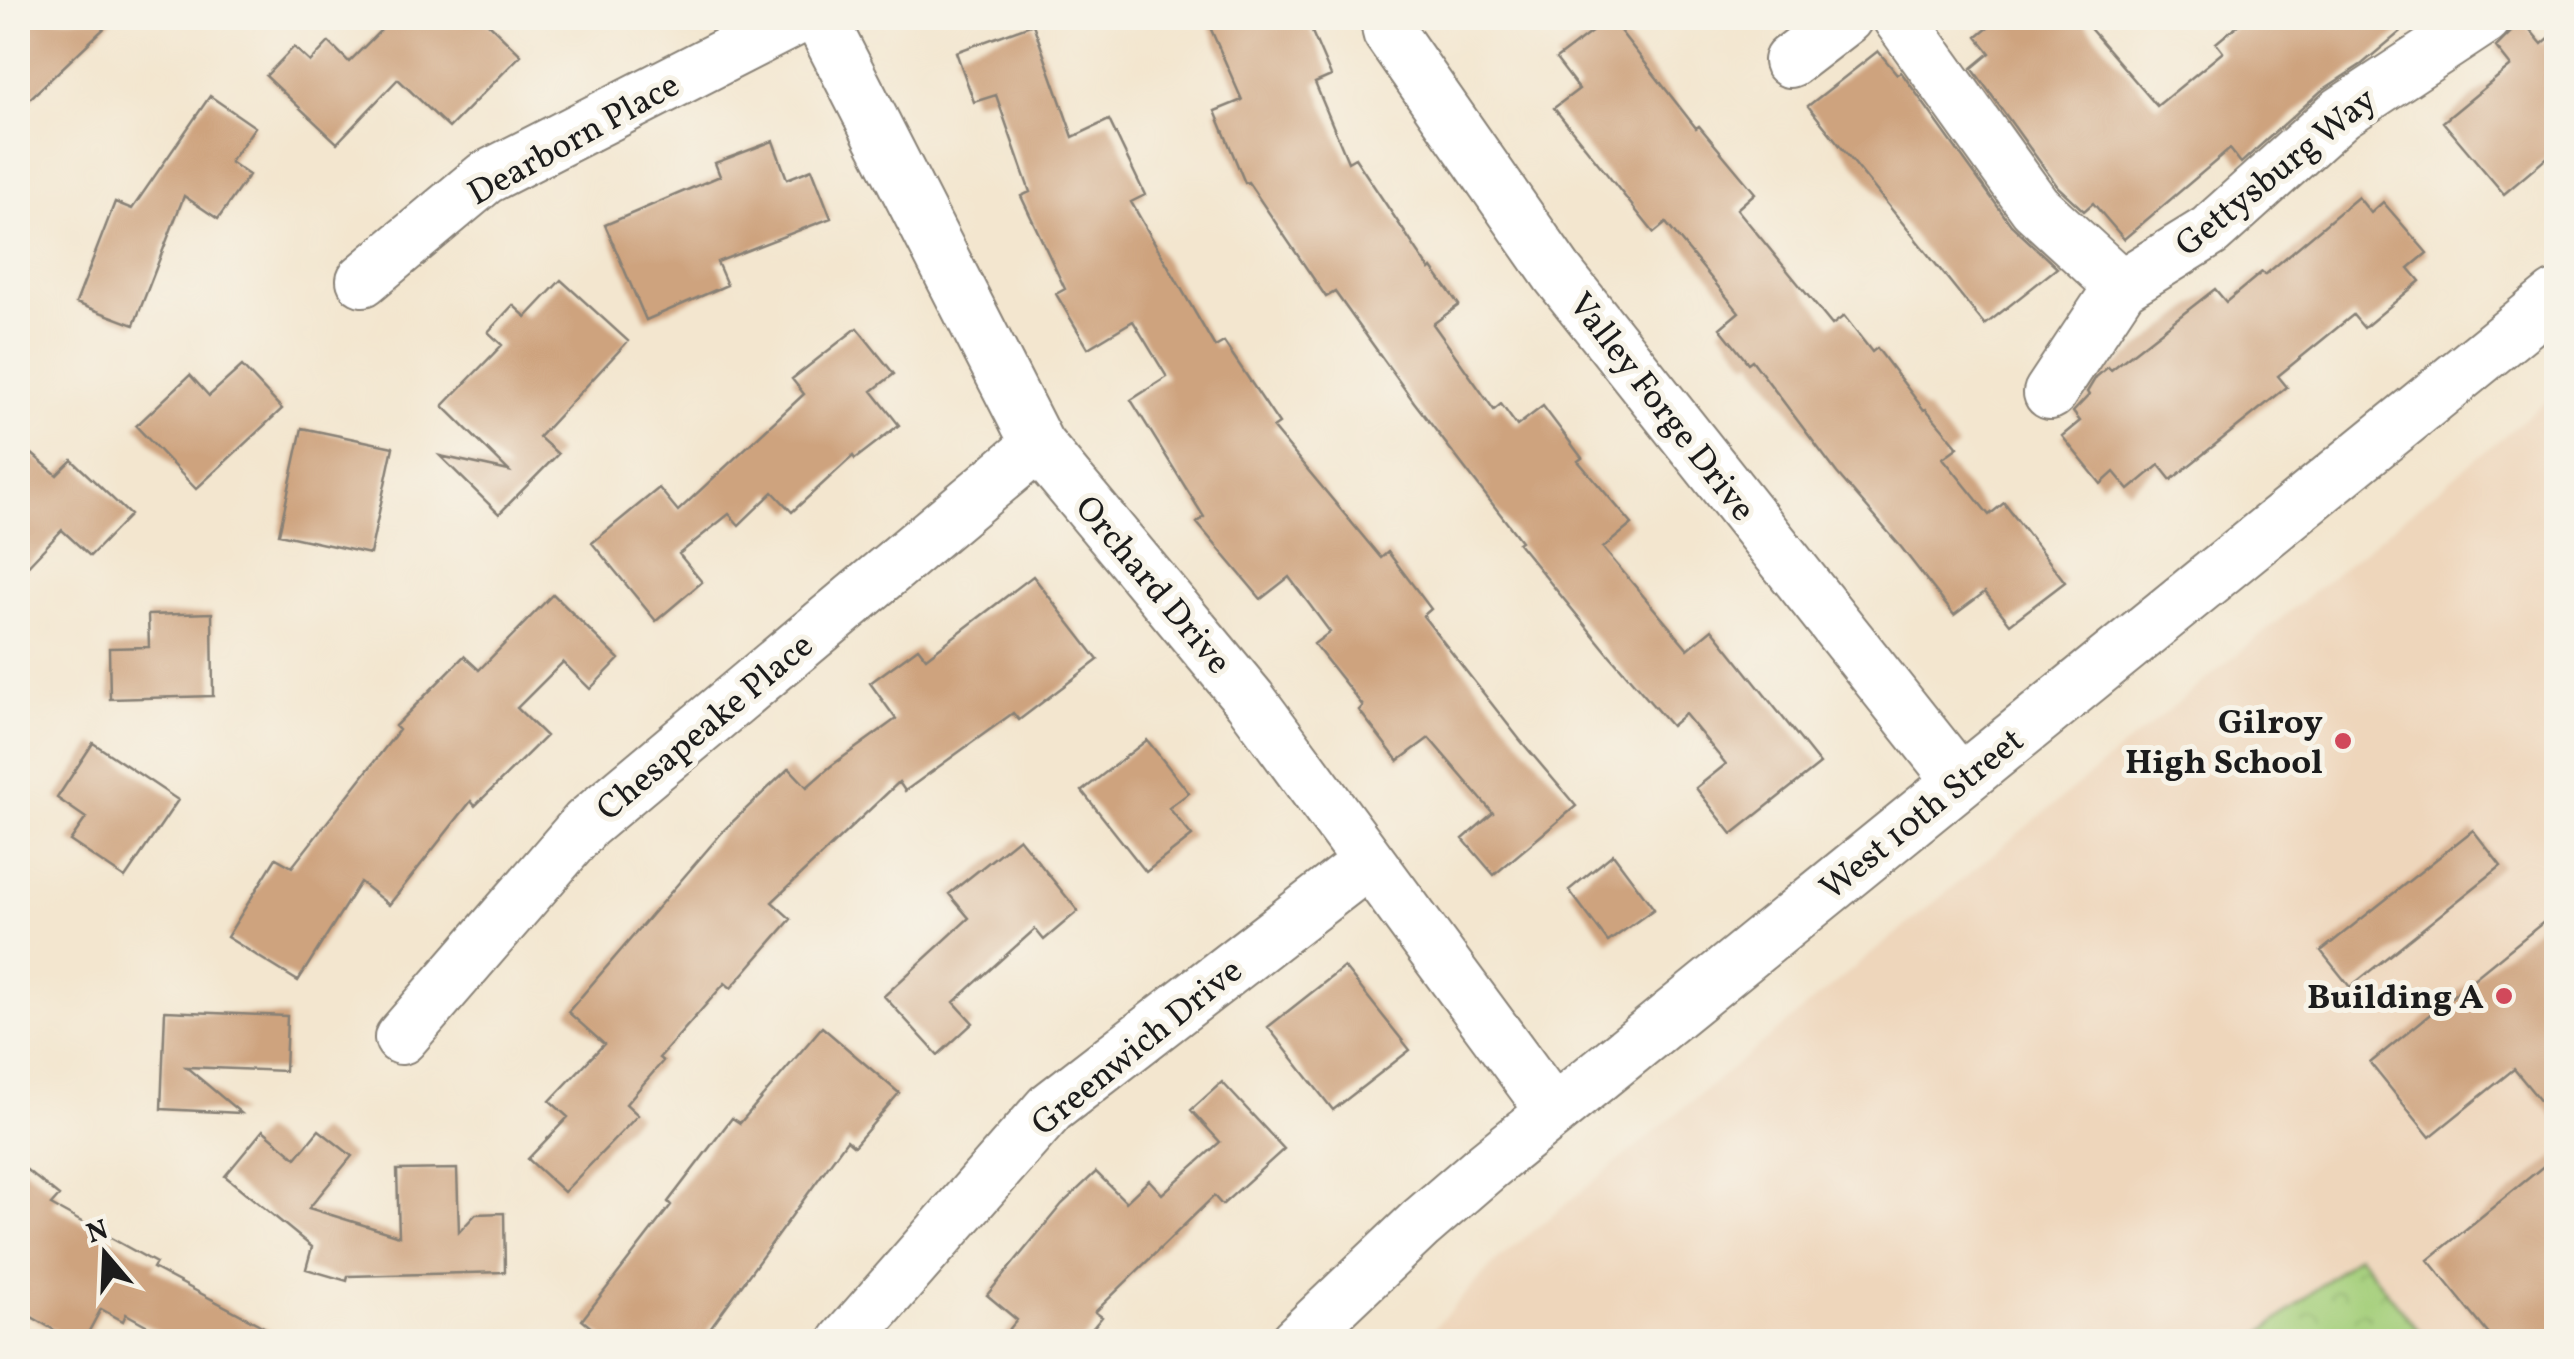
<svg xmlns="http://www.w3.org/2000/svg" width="2574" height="1359" font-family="Vollkorn,serif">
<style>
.built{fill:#eed6bb}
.park{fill:url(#park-crowns);stroke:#60764c;stroke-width:2.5}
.building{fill:#cea37e}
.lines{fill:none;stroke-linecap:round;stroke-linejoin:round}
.minor-casing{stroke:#888176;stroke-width:56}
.minor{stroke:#fff;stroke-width:52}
.poi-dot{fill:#d1495b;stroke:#f7f3e8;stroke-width:4}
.labels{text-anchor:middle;stroke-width:10;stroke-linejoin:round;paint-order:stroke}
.street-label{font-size:35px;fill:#1c1c1c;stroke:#f7f3e8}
.poi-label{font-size:35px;font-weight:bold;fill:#1c1c1c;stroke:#f7f3e8;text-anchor:end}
</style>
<defs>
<pattern id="park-crowns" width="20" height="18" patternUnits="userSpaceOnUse" patternTransform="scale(2.5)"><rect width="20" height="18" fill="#a5cf7c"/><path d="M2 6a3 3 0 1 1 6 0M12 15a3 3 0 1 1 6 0" fill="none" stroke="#8db16b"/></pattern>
</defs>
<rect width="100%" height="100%" fill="#f7f3e8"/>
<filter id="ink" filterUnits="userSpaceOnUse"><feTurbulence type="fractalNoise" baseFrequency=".01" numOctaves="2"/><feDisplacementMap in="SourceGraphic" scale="20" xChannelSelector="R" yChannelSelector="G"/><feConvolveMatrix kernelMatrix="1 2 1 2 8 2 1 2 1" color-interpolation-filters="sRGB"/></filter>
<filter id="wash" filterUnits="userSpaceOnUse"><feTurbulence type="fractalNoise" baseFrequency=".0048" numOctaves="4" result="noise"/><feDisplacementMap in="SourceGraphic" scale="40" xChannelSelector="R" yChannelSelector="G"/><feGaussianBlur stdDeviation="2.25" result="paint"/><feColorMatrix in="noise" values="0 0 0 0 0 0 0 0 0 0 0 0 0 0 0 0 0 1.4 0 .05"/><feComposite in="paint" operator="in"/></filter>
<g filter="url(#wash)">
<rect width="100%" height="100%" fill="#f3e6cf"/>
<path class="built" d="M2556,393V1341L1421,1342L1494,1263Z"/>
<path class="park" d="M2358,1255L2427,1341H2252Z"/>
<g id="blocks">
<path class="building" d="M18,18H115L18,110Z
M393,18H483L521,55L449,128L398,79L337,143L266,76L294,47L310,62L329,42L349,62Z
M1206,18H1306L1331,76L1315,83L1348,162L1355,158L1430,270L1432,268L1459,305L1433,324L1494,410L1501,404L1517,426L1543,406L1582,458L1578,461L1632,524L1603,548L1688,649L1712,629L1820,764L1732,834L1696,788L1726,764L1685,714L1671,726L1607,652L1518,543L1521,541L1414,402L1335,292L1326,297L1248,182L1245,183L1215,111L1242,100Z
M1610,18L1696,128L1699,126L1755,193L1737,209L1832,325L1844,316L1872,352L1877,348L1924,410L1926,409L1958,447L1943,458L1989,515L2004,503L2065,582L2010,624L1985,592L1954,615L1901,547L1837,473L1752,360L1748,363L1720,328L1739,312L1666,223L1654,233L1554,108L1579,89L1556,59Z
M2000,18H2081L2157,106L2223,52L2216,43L2246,18H2417L2362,64L2321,91L2241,163L2230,149L2124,239L2093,203L2084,211L2058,187L1972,68L1990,53L1977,37Z
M2515,18H2520L2542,44L2556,32V150L2504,194L2443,122L2511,66L2496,47L2511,32Z
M1033,24L1073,137L1109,120L1145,195L1131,202L1215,347L1224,342L1279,424L1273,428L1381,558L1388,552L1431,609L1423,616L1520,740L1576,806L1494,875L1463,839L1493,813L1429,738L1398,761L1359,710L1363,706L1314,644L1330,632L1289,577L1261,599L1197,523L1204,517L1131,400L1167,377L1133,321L1088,348L1056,294L1065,289L1021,196L1030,192L996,95L974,102L956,52Z
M1878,51L1897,74L1901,72L2011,225L2057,268L1985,325L1808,106Z
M210,96L255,127L230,162L249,175L218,219L184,196L134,325L76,303L115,202L132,209Z
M773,141L787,179L812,169L831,218L717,262L727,285L646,320L605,225L720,176L715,163Z
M2358,197L2371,213L2383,202L2427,253L2409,268L2420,281L2364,328L2353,315L2278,376L2287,387L2171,480L2159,465L2129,490L2114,472L2101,484L2062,436L2080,421L2073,412L2089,395L2087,392L2096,377L2108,367L2111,370L2215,289L2226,302L2262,272L2265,275Z
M561,280L628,341L539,437L558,454L499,514L440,456L509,471L443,406L502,345L488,332L513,305L526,317Z
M857,328L894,374L872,391L899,425L855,459L853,456L792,512L773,492L739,525L729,514L679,554L702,582L656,621L592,543L659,488L678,511L804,394L792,379Z
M242,366L282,409L196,489L136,426L190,375L209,396Z
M302,428L393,447L370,554L279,534Z
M18,442L57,475L72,460L130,515L90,556L62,530L18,576Z
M1033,576L1098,660L1019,720L1013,713L905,791L899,782L772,902L791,919L731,988L725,983L659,1058L663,1061L626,1104L638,1115L564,1192L528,1159L568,1117L550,1101L604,1044L568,1012L725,829L789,768L807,787L831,766L896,719L870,683L918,648L926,658Z
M553,594L619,659L590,689L563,662L517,708L546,736L475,806L471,801L389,905L360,882L298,981L227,937L276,858L292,867L399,730L395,726L464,656L479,670Z
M212,613L213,696L110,699L109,648L149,647L148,615Z
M1147,740L1189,793L1169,808L1192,836L1146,872L1082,791Z
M93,743L178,800L125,878L70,841L86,818L57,798Z
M2473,830L2501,866L2350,987L2321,951Z
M1019,838L1078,911L1044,940L1035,929L954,1002L973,1023L938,1055L884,996L969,918L949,894Z
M1613,854L1654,909L1608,942L1569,890Z
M2556,912V1120L2514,1069L2430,1137L2370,1063Z
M1344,967L1410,1050L1333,1110L1268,1027Z
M165,1011L287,1016L285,1071L186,1067L241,1113L161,1109Z
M822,1027L899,1093L854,1146L847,1140L700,1342H609L582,1320L671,1205L668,1202L732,1118L740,1123Z
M1222,1082L1284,1149L1222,1205L1214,1196L1095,1312L1102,1317L1081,1342H999L1017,1320L987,1295L1062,1204L1096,1172L1126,1202L1149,1180L1162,1194L1220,1142L1191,1110Z
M263,1130L296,1158L319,1130L352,1156L309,1208L399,1236L397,1170L457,1169L459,1232L476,1214L504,1213L505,1272L348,1276L347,1281L306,1269L312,1247L225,1176Z
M2556,1156V1342H2495L2428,1260Z
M18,1163L59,1196L51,1205L156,1263L153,1268L292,1342H177L126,1314L123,1321L101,1309L83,1342H75L18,1309Z"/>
</g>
</g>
<g filter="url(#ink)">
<use href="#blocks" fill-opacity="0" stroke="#888176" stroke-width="2.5"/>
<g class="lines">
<defs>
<path id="minor" d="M820,18L1038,445L1250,700L1553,1111
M1387,18L1389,32L1557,273L1960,781
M1899,18L2035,207L2121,286
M1790,61L1846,18
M363,280L485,178L798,18
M2050,393L2121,286L2210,231L2341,113L2485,18
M401,1038L586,824L1038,445
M845,1342L1050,1108L1368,862
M1296,1342L1420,1224L1487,1166L2556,297"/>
</defs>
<use href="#minor" class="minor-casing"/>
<use href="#minor" class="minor"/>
</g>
</g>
<g class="poi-dot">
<circle cx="2343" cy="741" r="10"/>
<circle cx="2504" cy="996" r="10"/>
</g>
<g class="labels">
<g class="street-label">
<text transform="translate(573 138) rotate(-29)" y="12">Dearborn Place</text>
<text transform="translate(2275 171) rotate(-39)" y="12">Gettysburg Way</text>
<text transform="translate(1663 406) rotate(52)" y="12">Valley Forge Drive</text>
<text transform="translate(1154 584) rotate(50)" y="12">Orchard Drive</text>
<text transform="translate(704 726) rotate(-40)" y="12">Chesapeake Place</text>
<text transform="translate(1921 813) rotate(-39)" y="12">West 10th Street</text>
<text transform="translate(1136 1046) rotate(-39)" y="12">Greenwich Drive</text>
</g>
<g class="poi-label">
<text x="2323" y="733">Gilroy<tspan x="2323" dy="40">High School</tspan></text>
<text x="2484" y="1008">Building A</text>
</g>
</g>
<rect width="2574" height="1359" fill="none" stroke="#f7f3e8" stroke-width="60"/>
<g transform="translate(105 1254) rotate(341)" stroke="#f7f3e8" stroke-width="8" paint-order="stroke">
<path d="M0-8L18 38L0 25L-18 38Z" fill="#1c1c1c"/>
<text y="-15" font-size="28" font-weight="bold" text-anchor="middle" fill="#1c1c1c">N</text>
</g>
</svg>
